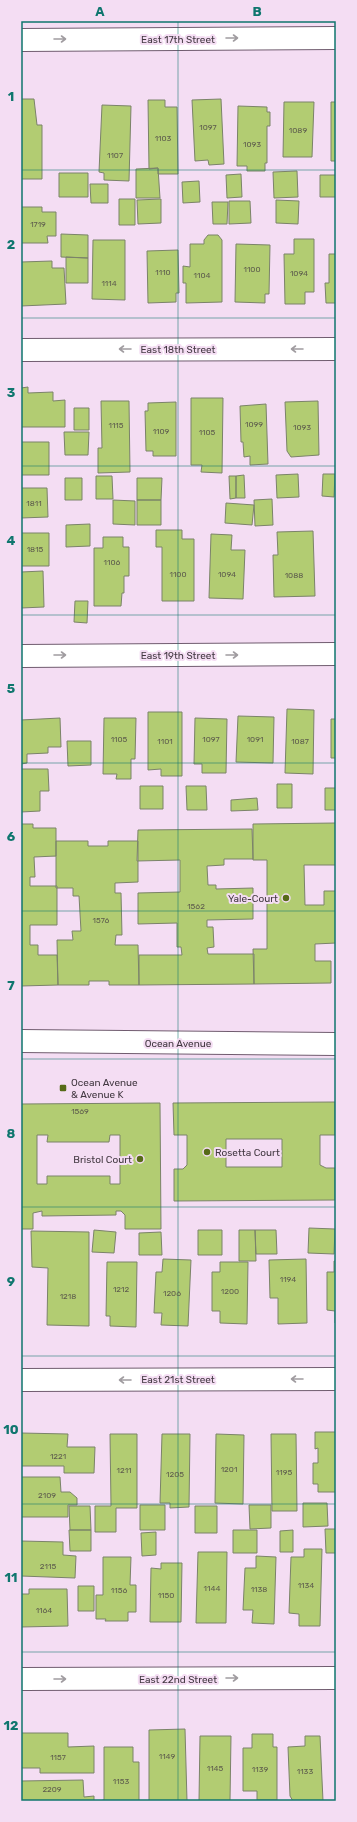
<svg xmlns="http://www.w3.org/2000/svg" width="357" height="1822" font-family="Rubik,sans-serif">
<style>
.building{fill:#b2cc72;stroke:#7b8369;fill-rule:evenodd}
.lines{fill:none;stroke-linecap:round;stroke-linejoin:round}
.minor-casing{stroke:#705c6f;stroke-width:24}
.major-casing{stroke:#705c6f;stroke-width:24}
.minor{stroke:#fff;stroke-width:22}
.major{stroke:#fff;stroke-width:22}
.oneway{stroke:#a09ca0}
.grid{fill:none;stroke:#0f766e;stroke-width:1;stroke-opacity:0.55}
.poi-dot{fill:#576a18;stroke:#f4ddf3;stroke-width:1.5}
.labels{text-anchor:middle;stroke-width:4;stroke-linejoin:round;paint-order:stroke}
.number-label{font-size:8px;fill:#5e5d4d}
.street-label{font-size:10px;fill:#423841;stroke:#f4ddf3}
.poi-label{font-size:10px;fill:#423841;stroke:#f4ddf3;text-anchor:end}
.neatline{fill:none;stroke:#0f766e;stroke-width:1.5}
.grid-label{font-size:13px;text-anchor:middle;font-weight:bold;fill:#0f766e}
</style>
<rect width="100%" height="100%" fill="#f4ddf3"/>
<path class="building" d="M21,99H34L37,125H42V179H21Z
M221,99L224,164L209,165L208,160L195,161L192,100Z
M148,100H165V107H177L178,174H158V168L149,169Z
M284,102H314L312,157H283Z
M331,102H336V161H331Z
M102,105L131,106L129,181L104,180V173L99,172Z
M238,106L267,107V112H270V126H267V163H265V171H247V166H237Z
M158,168L160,198H136V169Z
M297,171L298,197L274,198L273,172Z
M59,173H88V197H59Z
M241,174L242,197L227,198L226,175Z
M320,175H336V197H320Z
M199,181L200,202L183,203L182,182Z
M90,184H108V203H91Z
M119,199H135V225H119Z
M161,199V223L138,224L137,200Z
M276,200L299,201L298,224L276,223Z
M229,201H250L251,223L229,224Z
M212,202H228L227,224H213Z
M21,207H42V212H56V236H47L48,243H21Z
M61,234L88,235V258L61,257Z
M208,235H218L222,240V302L186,303V283H183V266L190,267V244H204V240Z
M294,239H314V292H305V304H285L284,254H294Z
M93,240H125V300L92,299Z
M236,244L270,245L269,294H265V303L235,302Z
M178,250L179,293H176V302L148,303L147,251Z
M329,254H336V303H326L325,283H329Z
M66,257L88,258V283H66Z
M52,261V268H64L66,304L21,306V262Z
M28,387V393L53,392V401L65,400V427H21V388Z
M191,398H223L222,473L201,472L202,465H191Z
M101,401H129L130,472L98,473V448H102Z
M318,401L319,455L291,457L287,451L285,402Z
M176,402V456H153V451H146L145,411H148V403Z
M266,404L268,464L250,465V456L244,457L243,442H241L240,406Z
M74,408H89V430H74Z
M64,432H89L88,455H65Z
M21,442H49V475H21Z
M298,474L299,497L277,498L276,475Z
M323,474H335L334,497L322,496Z
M244,475L245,498H236V476Z
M96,476H112L113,499H96Z
M229,476H236V498L230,499Z
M65,478H82V500H65Z
M137,478H162L161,500H137Z
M21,488H47L48,517L21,518Z
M272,499L273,525L255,526L254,500Z
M113,500L135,501V525L113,524Z
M137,500H161V525H137Z
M226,503L254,505L252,525L225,523Z
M90,524V546L66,547V525Z
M156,530H182V539H194V601H162V547H156Z
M313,531L315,596L274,597L273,555H278L277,532Z
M21,533H49V566H21Z
M211,534L232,535L231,550H245L243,599L209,598Z
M103,537H123V547H129V576H124V593H122L121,606H94V548H103Z
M43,571L44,607L21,608V572Z
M75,601H88L87,623L74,622Z
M287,709L314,710L313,774L285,773Z
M148,712H182V776H161V769L148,770Z
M238,716L274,717L273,763L236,762Z
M60,718L61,747H48V753L27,754V763L21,764V720Z
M104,718H136L135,759H131V779H116L117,774H103Z
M195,718L227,719L226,773H202V764H194Z
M331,719H336V758H331Z
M67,741H91V765L68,766Z
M21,769H48L49,791H40V811L21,812Z
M277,784H292V808H277Z
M140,786H163V809H140Z
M186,786H206L207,810H187Z
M325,788H336V810H325Z
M257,798L258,810L231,811V800Z
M336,823V865H304L305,905H324V891H336V943L315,944V961H331V983L254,984L253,949H267V860H253V824Z
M21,824H33V828H56V856L34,857L35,877H30V886H57V925H30V945H38V955H57L58,985L21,986Z
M252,829L253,859H224V865L207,866L208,885H216V889L253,888V919L207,920V927H213L214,947L207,948L208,954H254V984L139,985V955H182L181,947H177V923L138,924V893L180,892V860L137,861L138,830Z
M56,841H88V846H108V841H138V882L115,883V893H121L122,935H116L115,945H138L139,985H109V981H89V985H58L57,940H73L72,931H81L79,896H73V888H56Z
M335,1102V1135H320V1165L326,1168H335V1200L174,1201V1169H183L187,1165V1135H174L173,1103ZM226,1139H282V1167H226Z
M160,1103L161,1229H125V1215L121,1211H116V1215L42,1216V1211L33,1213V1229H21V1104ZM37,1135H48L47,1142H109L110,1135H120V1184H110V1176H47V1184H37Z
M309,1228L335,1229L334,1254L308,1253Z
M94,1230L116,1232L114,1253L92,1252Z
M198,1230H222V1255H198Z
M239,1230H255L256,1261H239Z
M255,1230H276L277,1254H256Z
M31,1231L89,1232V1326L47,1325L48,1268L32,1267Z
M161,1232L162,1255H139V1233Z
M163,1259L191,1260L188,1326L161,1325L162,1313H154L156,1272H162Z
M306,1259L307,1323L278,1324V1298H270L269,1260Z
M334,1261H336V1323H335V1311L327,1310V1272H334Z
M107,1262H137L136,1327L110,1326V1316H106Z
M220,1262H248L247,1324L220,1323V1311H212V1272H220Z
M315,1432H336V1492H318V1484H313V1463H318V1448L315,1449Z
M21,1433L68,1434L67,1447H95L94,1473H64V1466H21Z
M110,1434H137V1508H116V1532H95V1506H111Z
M162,1434H190L189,1507L170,1508V1503H160Z
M216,1434L244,1435L243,1504L215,1503Z
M271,1434H296L297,1511H272Z
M21,1477H60L61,1492H70L77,1498V1505H68V1517H21Z
M303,1503H327L328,1526L303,1527Z
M140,1505H165V1530H140Z
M249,1505H271V1528L250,1529Z
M69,1506H90L91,1530H70Z
M195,1506H217V1533H195Z
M325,1529H336V1553H326Z
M69,1530H91V1551H70Z
M233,1530H257V1553H233Z
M293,1530V1552H280V1531Z
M156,1532V1555L142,1556L141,1533Z
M21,1541L63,1542V1555L76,1556L75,1578L21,1576Z
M304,1549H322L320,1626H299V1614L289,1613L291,1557H304Z
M198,1552H227L226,1623H196Z
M256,1556L276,1557L274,1624L252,1623L253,1610H243L245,1568H256Z
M103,1557H131L130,1585H136V1612H128V1621H105L106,1619H96V1595H103Z
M161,1563H182L181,1622H150L151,1568L161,1569Z
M78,1586H94V1611H78Z
M29,1589H67L68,1626L21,1627V1594H29Z
M185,1729L187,1801H149V1730Z
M21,1733H68V1747L94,1746V1773H40V1768H21Z
M252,1734H273V1747H277V1800H257V1791H243V1748H252Z
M200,1736H231L230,1801H199Z
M305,1736H320L323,1801H293L290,1796L288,1747L305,1746Z
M104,1747H133V1762H139V1801H99L104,1800Z
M83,1780L84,1797L94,1796V1801H21V1781Z"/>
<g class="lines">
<defs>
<path id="minor" d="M21,40L336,38
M21,350L336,349
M21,656L336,654
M21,1380L336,1379
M21,1679L336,1678"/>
<path id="major" d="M21,1041L336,1044"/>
</defs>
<use href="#minor" class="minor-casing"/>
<use href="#major" class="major-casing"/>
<use href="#minor" class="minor"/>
<use href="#major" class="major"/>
</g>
<defs><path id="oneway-shaft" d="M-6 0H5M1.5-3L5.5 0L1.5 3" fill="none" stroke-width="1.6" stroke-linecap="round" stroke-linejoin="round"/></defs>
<g class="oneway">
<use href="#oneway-shaft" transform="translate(232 38)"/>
<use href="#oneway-shaft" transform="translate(60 39)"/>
<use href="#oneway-shaft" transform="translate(125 349) rotate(180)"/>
<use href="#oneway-shaft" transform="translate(297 349) rotate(180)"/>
<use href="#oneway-shaft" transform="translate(60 655)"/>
<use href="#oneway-shaft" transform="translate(232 655)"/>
<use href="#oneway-shaft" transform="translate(297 1379) rotate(180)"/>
<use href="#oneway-shaft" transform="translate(125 1380) rotate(180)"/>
<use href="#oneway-shaft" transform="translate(232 1678)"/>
<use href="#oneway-shaft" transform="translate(60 1679)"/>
</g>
<path class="grid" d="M178,21V1801M21,170H336M21,318H336M21,466H336M21,615H336M21,763H336M21,911H336M21,1059H336M21,1207H336M21,1356H336M21,1504H336M21,1652H336"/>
<g class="poi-dot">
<circle cx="286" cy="898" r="4"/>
<rect x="59" y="1084" width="8" height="8" rx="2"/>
<circle cx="207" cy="1152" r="4"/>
<circle cx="140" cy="1159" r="4"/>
</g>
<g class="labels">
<g class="number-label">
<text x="208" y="130">1097</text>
<text x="298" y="133">1089</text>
<text x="163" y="141">1103</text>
<text x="252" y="147">1093</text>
<text x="115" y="158">1107</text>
<text x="38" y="227">1719</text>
<text x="252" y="272">1100</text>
<text x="163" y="275">1110</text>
<text x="299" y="276">1094</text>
<text x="202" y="278">1104</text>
<text x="109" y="286">1114</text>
<text x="254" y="427">1099</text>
<text x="116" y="428">1115</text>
<text x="302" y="430">1093</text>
<text x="161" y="434">1109</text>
<text x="207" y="435">1105</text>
<text x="34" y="506">1811</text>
<text x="35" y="552">1815</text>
<text x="112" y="565">1106</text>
<text x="178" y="577">1100</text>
<text x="227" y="577">1094</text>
<text x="294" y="578">1088</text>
<text x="119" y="742">1105</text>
<text x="211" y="742">1097</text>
<text x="255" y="742">1091</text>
<text x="165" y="744">1101</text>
<text x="300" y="744">1087</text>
<text x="196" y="909">1562</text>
<text x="101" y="923">1576</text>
<text x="80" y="1114">1569</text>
<text x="288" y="1282">1194</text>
<text x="121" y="1292">1212</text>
<text x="230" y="1294">1200</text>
<text x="172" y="1296">1206</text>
<text x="68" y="1299">1218</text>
<text x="58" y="1459">1221</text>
<text x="229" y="1472">1201</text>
<text x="124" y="1473">1211</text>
<text x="284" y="1475">1195</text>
<text x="175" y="1477">1205</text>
<text x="47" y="1498">2109</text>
<text x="48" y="1569">2115</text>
<text x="306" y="1588">1134</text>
<text x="212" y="1591">1144</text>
<text x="259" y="1592">1138</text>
<text x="119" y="1593">1156</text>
<text x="166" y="1598">1150</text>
<text x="44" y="1613">1164</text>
<text x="167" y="1759">1149</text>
<text x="58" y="1760">1157</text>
<text x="215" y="1771">1145</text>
<text x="260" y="1772">1139</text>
<text x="305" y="1774">1133</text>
<text x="121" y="1784">1153</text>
<text x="52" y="1792">2209</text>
</g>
<g class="street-label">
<text x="178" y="43">East 17th Street</text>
<text x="178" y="353">East 18th Street</text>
<text x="178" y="659">East 19th Street</text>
<text x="178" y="1047">Ocean Avenue</text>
<text x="178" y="1383">East 21st Street</text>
<text x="178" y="1683">East 22nd Street</text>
</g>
<g class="poi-label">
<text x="278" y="902">Yale-Court</text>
<text x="71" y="1086" text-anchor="start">Ocean Avenue<tspan x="71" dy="12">&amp; Avenue K</tspan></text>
<text x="215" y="1156" text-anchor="start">Rosetta Court</text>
<text x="132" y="1163">Bristol Court</text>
</g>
</g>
<rect width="357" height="1822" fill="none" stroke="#f4ddf3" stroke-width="44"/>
<rect x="22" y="22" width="313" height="1778" class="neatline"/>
<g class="grid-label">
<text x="100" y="16">A</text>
<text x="257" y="16">B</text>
<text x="11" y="101">1</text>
<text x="11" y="249">2</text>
<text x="11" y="397">3</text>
<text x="11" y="545">4</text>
<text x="11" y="693">5</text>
<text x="11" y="841">6</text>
<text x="11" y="990">7</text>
<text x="11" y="1138">8</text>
<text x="11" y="1286">9</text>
<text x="11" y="1434">10</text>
<text x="11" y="1582">11</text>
<text x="11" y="1730">12</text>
</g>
</svg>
